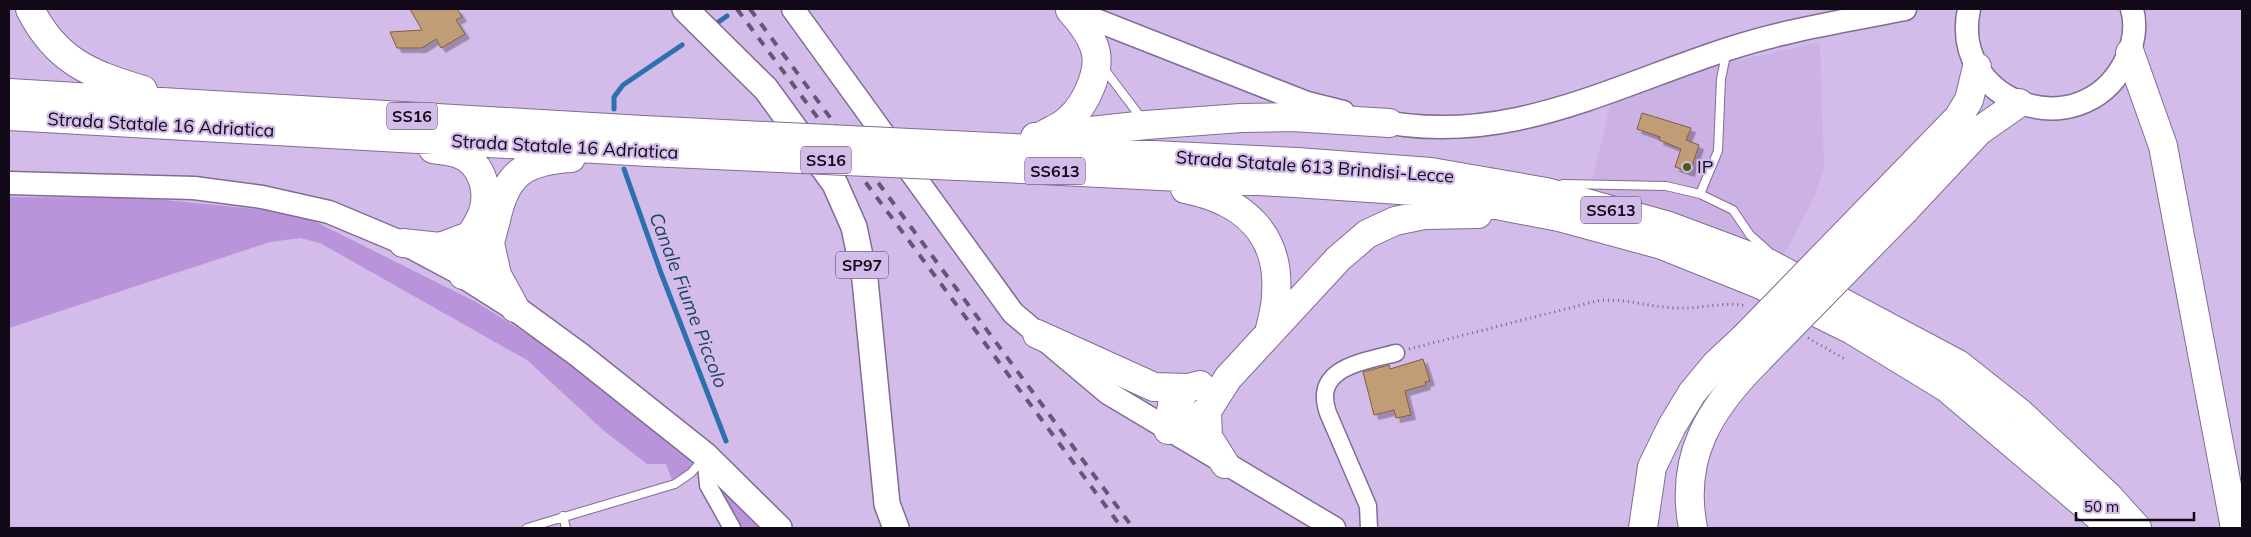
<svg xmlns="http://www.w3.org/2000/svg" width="2251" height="537" font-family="Mulish,sans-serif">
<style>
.built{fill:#ccb1e5}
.green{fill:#b994db}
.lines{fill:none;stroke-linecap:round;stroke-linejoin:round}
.stream{stroke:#2c70ae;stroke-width:5}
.building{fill:#c19d77;stroke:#7f5e3a;filter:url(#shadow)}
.lane-casing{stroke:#816c95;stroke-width:10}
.street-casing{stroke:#816c95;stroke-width:19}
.secondary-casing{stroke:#816c95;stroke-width:25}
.primary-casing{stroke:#816c95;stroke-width:28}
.highway-casing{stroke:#816c95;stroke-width:30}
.path{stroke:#756584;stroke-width:3;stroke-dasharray:1 4;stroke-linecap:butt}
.lane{stroke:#fff;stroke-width:8}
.street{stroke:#fff;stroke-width:16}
.secondary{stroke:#fff;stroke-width:22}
.primary{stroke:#fff;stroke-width:25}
.highway{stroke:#fff;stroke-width:28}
.rail{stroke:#655672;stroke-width:4;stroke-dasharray:9 9;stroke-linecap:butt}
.highway-bridge-casing{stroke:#816c95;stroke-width:30;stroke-linecap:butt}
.highway-bridge{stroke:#fff;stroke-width:28}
.poi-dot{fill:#456214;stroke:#d3bce9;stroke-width:2}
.labels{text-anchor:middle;stroke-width:4.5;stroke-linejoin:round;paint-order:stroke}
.shield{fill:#d3bce9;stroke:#4b3e57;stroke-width:1}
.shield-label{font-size:16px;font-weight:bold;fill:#110818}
.street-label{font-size:18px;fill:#110818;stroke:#d3bce9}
.poi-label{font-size:18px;fill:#110818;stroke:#d3bce9;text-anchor:start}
.water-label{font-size:19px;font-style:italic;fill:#1b4264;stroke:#d3bce9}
</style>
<defs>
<filter id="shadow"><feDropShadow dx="4.5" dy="4.5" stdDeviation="0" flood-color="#0004"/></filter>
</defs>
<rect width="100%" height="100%" fill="#d3bce9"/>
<path class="built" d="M1820,42L1824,167L1815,196L1783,256L1590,187L1611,102L1696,70Z"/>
<path class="green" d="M9,197L145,198L266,210L312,220L476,302L554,351L686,456L693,464L691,470L672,480L666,464H647L603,430L527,360L320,243L300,238L270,242L9,328Z
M719,484L762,528H734L716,485Z"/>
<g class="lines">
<path class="stream" d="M717,23L727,16
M614,109V97L623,85L682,45
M624,169L661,273L726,441"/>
</g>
<path class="building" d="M410,9H457L462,17L456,20L465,34L441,48L436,39L422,48H397L390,32L422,30Z
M1642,113L1691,128L1686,140L1699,145L1690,172L1675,167L1681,149L1659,140L1660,137L1637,129Z
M1423,359L1430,381L1425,382L1426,385L1405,391L1411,415L1396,418L1394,410L1374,415L1363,372L1389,365L1390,369Z"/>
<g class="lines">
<defs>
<path id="lane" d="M1102,66L1142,119
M1563,184L1666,186L1700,194L1733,210L1750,235L1768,251
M1700,194L1718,151L1721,79L1726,55
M563,516L566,528
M527,528L675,484L691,473L703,459"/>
<path id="street" d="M705,455L708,485L732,528
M1369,528L1368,506L1328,413C1312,367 1363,362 1396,353"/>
<path id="secondary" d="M793,9L1013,313L1108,393L1334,528
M1068,9L1307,103L1343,112
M1969,9C1949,103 2079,148 2124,64C2133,47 2137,27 2132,9
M1374,120C1504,148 1608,88 1728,49C1785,30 1846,21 1905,9
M9,183L194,188L262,197L329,212L403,243L463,275"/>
<path id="primary" d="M685,9L766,89L835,184L854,227L865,280L887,504L896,528
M463,275L515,308L578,354L705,455L779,528"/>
<path id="highway" d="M30,9C56,61 90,74 143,90
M2130,53L2163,146L2235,528
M9,93L643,130
M9,116L649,152
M1045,134C1052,130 1062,126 1068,120C1086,105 1103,68 1094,46C1089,32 1080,21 1070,10
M1035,137L1146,125L1241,118L1292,117L1389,123
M992,147L1297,162L1431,172L1546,192L1669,226L1768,263L1958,364L2020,413L2109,497L2137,528
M433,149C441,150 449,151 456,153C485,162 492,197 479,221C473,233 464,242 462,256C461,262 463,269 463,275
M1002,168L1295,183L1429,192L1559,217L1662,245L1759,284L1852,330L1947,388L2112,528
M1185,189C1242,200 1281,233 1276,295C1276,307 1272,320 1269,333
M1886,192L1958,118L1969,100L1977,67
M1905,210L1979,131L2019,103
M403,243L440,247L469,236
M490,243L497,275L515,308
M463,275C469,271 477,266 481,260C490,248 492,234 496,220C506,173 524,161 571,158
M1037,334L1154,387L1188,388L1200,385
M1188,388L1172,405L1168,430L1189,422L1207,411L1228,378L1338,259L1367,234L1395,221L1424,215L1478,214
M1207,411L1208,437L1225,464
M1643,528L1652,467L1672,426L1692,393L1716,364L1744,338
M1693,528C1679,456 1710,408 1759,359"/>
</defs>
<use href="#lane" class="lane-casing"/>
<use href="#street" class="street-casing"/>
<use href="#secondary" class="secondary-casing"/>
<use href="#primary" class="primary-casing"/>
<use href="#highway" class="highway-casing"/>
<path class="path" d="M1808,338L1845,359
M1409,349L1597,301C1625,297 1650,308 1678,308C1702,309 1724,301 1747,306"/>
<use href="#lane" class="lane"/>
<use href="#street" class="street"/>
<use href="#secondary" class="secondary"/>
<use href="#primary" class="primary"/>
<use href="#highway" class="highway"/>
<path class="rail" d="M737,9L1122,528
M750,9L1133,528"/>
<defs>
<path id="highway-bridge" d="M643,130L992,147
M649,152L1002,168
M1744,338L1886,192
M1759,359L1905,210"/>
</defs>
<use href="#highway-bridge" class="highway-bridge-casing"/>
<use href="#highway-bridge" class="highway-bridge"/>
</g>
<circle class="poi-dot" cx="1687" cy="167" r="5"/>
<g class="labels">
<g class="shield">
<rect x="387" y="102.5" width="50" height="27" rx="4"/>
<rect x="801" y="146.5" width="50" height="27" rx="4"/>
<rect x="1025" y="157.5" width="60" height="27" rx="4"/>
<rect x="1581" y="196.5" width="60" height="27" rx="4"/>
<rect x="836" y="251.5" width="52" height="27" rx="4"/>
</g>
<g class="shield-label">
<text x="412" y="122">SS16</text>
<text x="826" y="166">SS16</text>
<text x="1055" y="177">SS613</text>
<text x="1611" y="216">SS613</text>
<text x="862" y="271">SP97</text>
</g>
<g class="street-label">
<text transform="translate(161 125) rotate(3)" y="6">Strada Statale 16 Adriatica</text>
<text transform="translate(565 147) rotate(3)" y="6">Strada Statale 16 Adriatica</text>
<text transform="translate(1315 167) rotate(4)" y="6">Strada Statale 613 Brindisi-Lecce</text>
</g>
<g class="poi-label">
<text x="1697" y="173">IP</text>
</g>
<g class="water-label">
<text transform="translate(689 300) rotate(69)" y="7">Canale Fiume Piccolo</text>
</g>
</g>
<rect width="2251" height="537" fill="none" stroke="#110818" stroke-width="20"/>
<path d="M2076 512v8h118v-8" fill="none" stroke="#110818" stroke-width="2.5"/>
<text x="2084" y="512" font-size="15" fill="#110818" stroke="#d3bce9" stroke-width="4" paint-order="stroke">50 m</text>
</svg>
